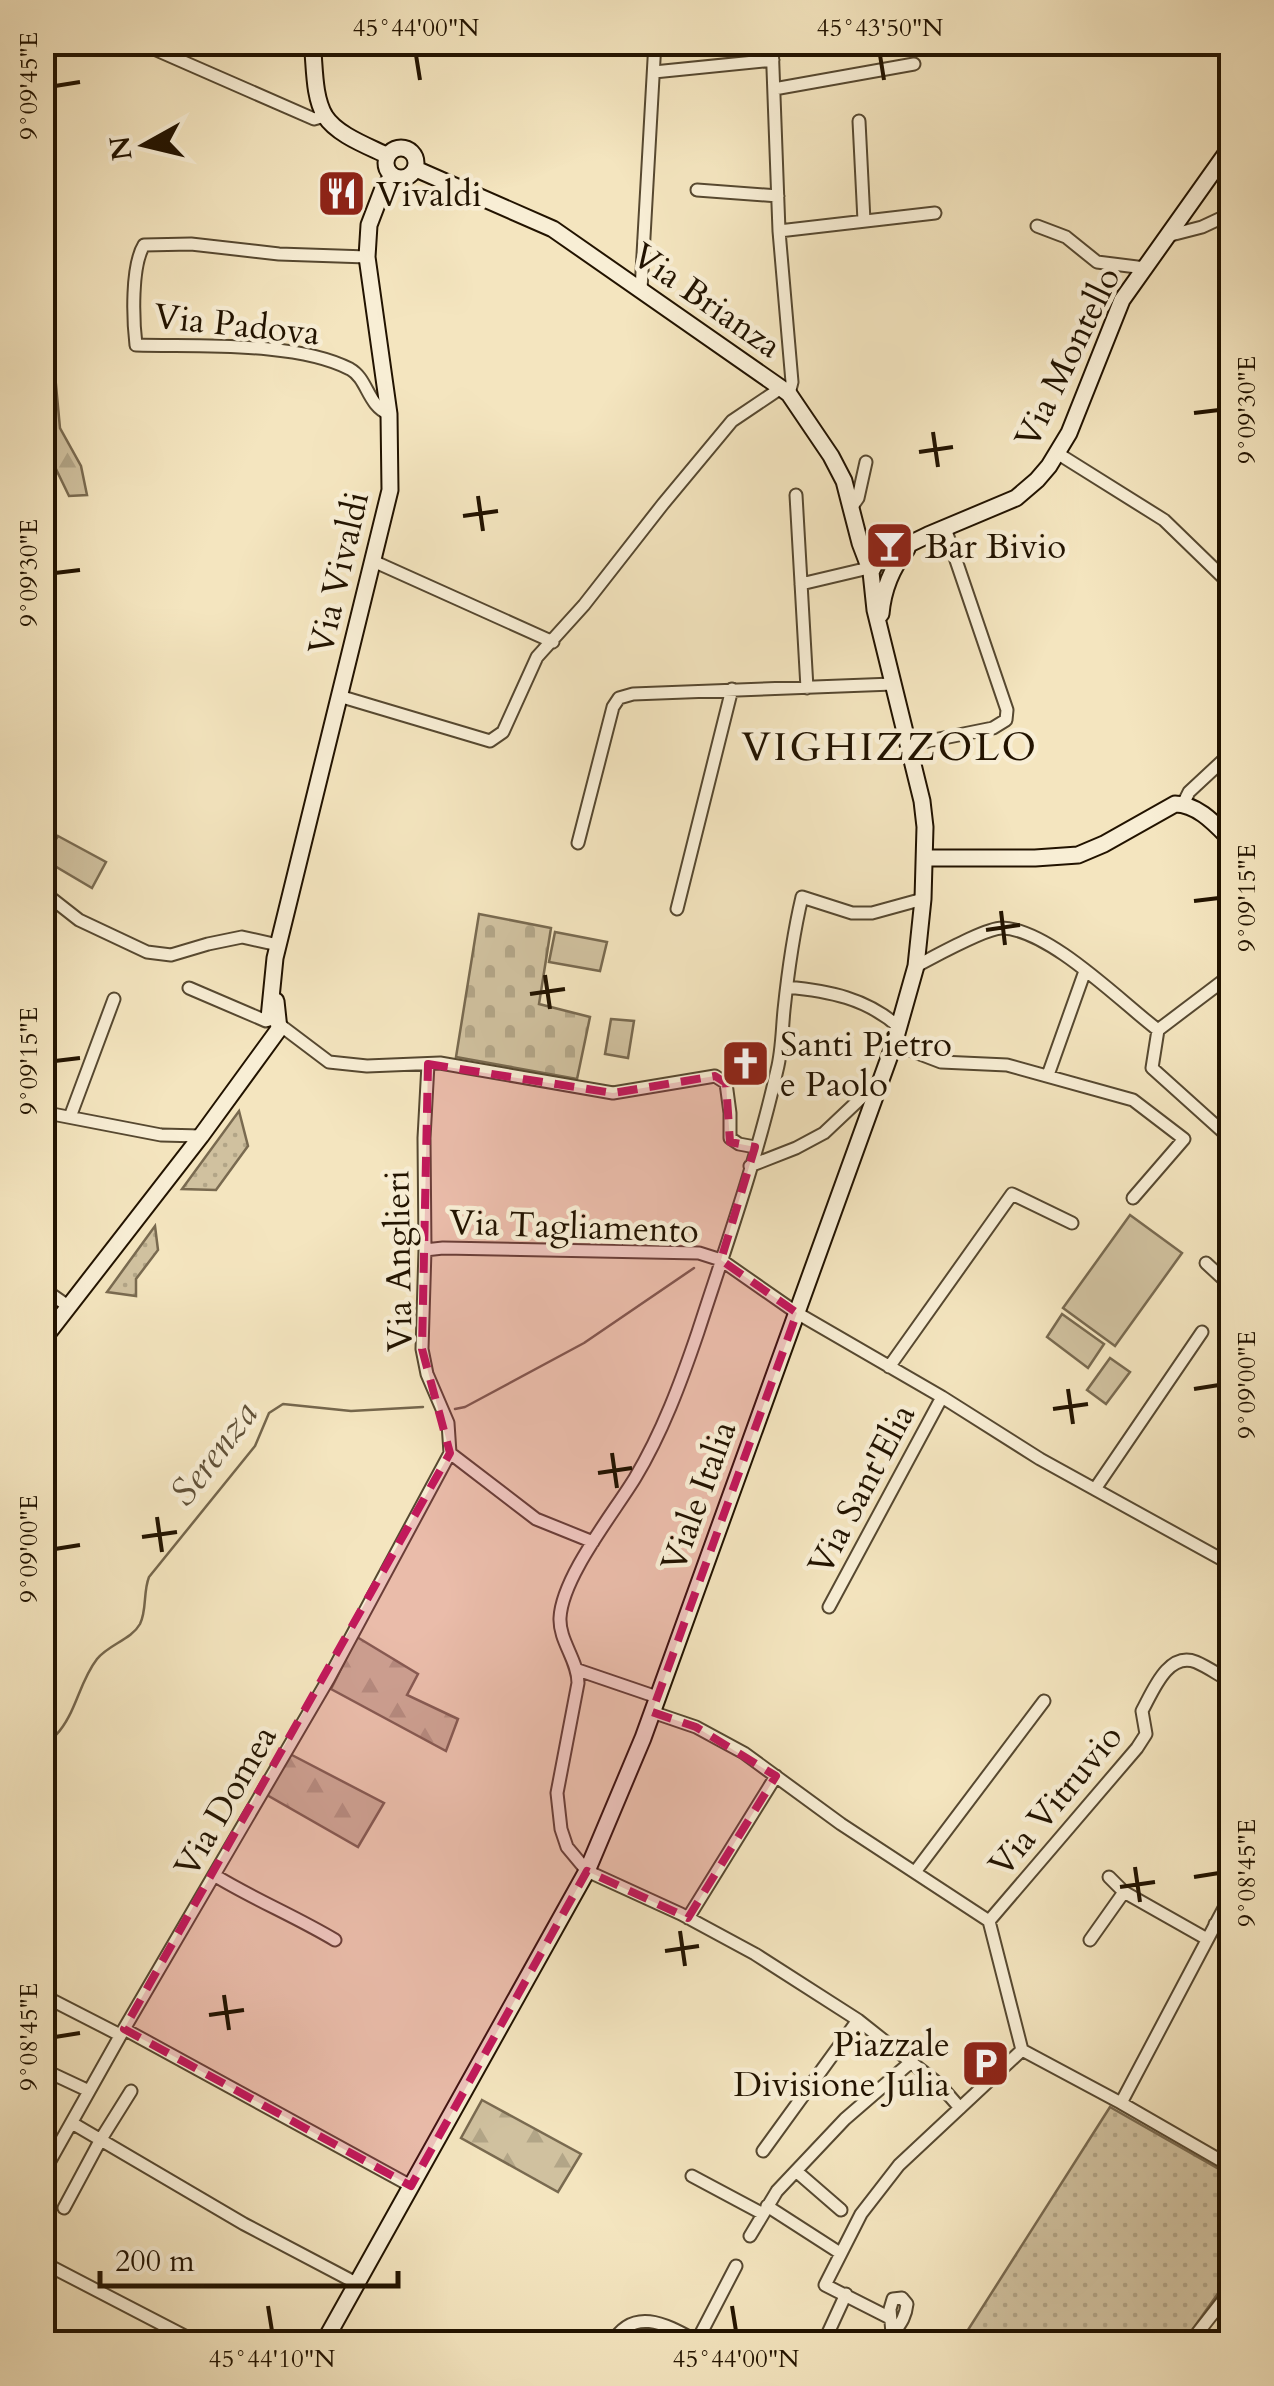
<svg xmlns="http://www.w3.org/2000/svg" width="1274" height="2386" font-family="Cardo,serif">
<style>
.grass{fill:url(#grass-dots);stroke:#796a50;stroke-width:2.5}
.forest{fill:url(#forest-firs);stroke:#796a50;stroke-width:2.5}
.cemetery{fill:url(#cemetery-stones);stroke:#796a50;stroke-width:2.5}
.pitch{fill:#d0c19f;stroke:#796a50;stroke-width:2.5}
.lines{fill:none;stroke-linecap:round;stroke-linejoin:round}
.stream{stroke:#75664c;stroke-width:2.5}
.street-casing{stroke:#564830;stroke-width:15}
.secondary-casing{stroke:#221300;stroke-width:19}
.street{stroke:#f8eed5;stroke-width:11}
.secondary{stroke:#f8eed5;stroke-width:15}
.marked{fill:#c2185b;fill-opacity:0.2;stroke:#c2185b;stroke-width:8;stroke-dasharray:20 12;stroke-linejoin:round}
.ticks{fill:none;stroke:#221300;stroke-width:4}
.labels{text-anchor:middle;stroke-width:9;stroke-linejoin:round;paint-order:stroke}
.poi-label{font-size:35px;fill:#221300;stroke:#f8eed5;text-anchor:start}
.street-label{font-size:35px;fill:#221300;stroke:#f8eed5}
.water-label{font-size:38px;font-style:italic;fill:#615239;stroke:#f8eed5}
.quarter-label{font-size:40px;letter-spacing:2.5px;fill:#221300;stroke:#f8eed5}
.neatline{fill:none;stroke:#221300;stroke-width:4}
.ticks-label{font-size:25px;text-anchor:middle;fill:#221300}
</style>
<defs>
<pattern id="grass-dots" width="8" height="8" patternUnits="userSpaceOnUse" patternTransform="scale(2.5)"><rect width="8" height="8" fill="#d0c19f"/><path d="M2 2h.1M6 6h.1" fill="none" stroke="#b2a587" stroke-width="1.8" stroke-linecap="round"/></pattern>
<pattern id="forest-firs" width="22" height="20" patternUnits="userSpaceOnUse" patternTransform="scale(2.5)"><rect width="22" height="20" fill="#d0c19f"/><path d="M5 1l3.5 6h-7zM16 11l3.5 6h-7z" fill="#b2a587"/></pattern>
<pattern id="cemetery-stones" width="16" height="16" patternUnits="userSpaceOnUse" patternTransform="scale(2.5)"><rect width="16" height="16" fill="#d0c19f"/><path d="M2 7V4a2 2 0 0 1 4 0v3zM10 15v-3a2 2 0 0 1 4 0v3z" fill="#b2a587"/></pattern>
</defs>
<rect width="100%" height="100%" fill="#f4e5bf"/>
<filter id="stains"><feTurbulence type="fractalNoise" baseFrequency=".002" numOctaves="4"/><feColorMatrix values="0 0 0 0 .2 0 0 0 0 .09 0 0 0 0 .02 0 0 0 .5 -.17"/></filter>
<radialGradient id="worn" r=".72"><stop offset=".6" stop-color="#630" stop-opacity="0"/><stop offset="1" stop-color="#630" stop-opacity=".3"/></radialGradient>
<path class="grass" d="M239,1111L248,1146L216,1190L182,1189Z
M155,1226L158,1250L136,1279V1296L107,1292Z
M1110,2107L1231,2176V2275L1183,2343L959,2344Z"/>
<path class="forest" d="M42,334L53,353L60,428L81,466L87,495L69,496L54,465L43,459Z
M357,1637L418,1674L407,1695L458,1719L446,1751L331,1689Z
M290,1754L384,1803L358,1847L267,1795Z
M482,2100L581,2154L558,2192L461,2138Z"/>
<path class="cemetery" d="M479,914L551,928L539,1004L590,1017L577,1079L456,1057Z"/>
<path class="pitch" d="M58,836L106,862L92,888L43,859Z
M555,932L607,942L600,971L549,962Z
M611,1019L634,1021L628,1058L605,1054Z
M1130,1215L1182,1253L1115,1346L1063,1308Z
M1062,1314L1104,1344L1088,1368L1047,1337Z
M1110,1358L1130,1372L1106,1404L1087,1390Z"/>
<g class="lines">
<path class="stream" d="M455,1409L465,1407L584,1343L694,1268
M42,1735H56C76,1714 79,1682 97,1659C109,1644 131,1640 140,1624C147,1610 143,1592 149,1577L255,1446L269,1413L283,1404L351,1411L423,1407"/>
<defs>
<path id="street" d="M138,42L314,119L325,116
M772,42L779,231L792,382L789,394
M654,72L773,60
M774,89L914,64
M859,121L864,221
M697,190L778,196
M1037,226L1066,237L1097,262L1145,268
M779,231L935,213
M1167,236L1202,227L1232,213
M367,257L279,254L191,244L144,245C131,266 133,320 136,345C198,347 296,341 350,369C368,379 367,405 389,414
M641,290L655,42
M1057,453L1164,520L1232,586
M796,495L807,688
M851,508L858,498L866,462
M373,561L553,642
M801,584L873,567
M339,696L490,741L503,732L537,657L584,605L663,504L732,421L781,388
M909,745L993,728L1006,720L1007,710L945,528
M1183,804L1189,792L1232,752
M578,843L613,707L619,698L633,694L893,684
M42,891L79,920L147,952L171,955L208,944L242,937L278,945
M923,899L872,913H852L802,897C793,935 788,972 784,1010C782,1030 782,1051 777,1070C757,1159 726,1246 698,1332C681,1382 662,1433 635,1478C613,1514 562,1577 560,1618C559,1641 578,1660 578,1683L557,1793L561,1829L567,1847L587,1871L681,1914L755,1954L858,2020L940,2085L960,2108
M677,909L732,689
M916,966C934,957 985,928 1002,928C1049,929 1120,1001 1158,1030
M787,987C829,991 866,998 899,1027
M189,988L266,1021
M280,1025L329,1062L367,1066L440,1063L613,1093L715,1076L726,1083L730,1113V1138L739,1144L755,1147
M1158,1030L1152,1068L1232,1140
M1158,1030L1232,974
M894,1044L941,1062L1007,1065L1133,1100L1184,1139L1133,1198
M1048,1075L1085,971
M42,1112L161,1135L201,1136
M70,1117L114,999
M750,1166L796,1148L824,1133L878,1082
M425,1250L443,1248L699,1253L721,1260L797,1313L942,1397L1040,1459L1232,1565
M1206,1263L1232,1287
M42,1288L68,1306
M889,1367L1012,1194L1072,1223
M450,1453L536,1519L593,1542
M1095,1489L1202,1332
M829,1607L942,1397
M578,1670L657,1697
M652,1712L696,1727L744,1753L841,1824L989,1921L1022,2050
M915,1872L1044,1701
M214,1875C253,1899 295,1916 335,1940
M1109,1877L1124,1892
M688,1918L776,1776
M989,1921L1137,1748L1146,1734L1142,1711C1153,1691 1168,1651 1196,1662C1208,1667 1220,1676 1232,1682
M1215,1924L1232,1928
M1090,1940L1124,1892L1207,1939
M42,1995L120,2035
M124,2029L411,2186
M1022,2050L1121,2103L1232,2167
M42,2069L89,2091
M1121,2103L1232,1893
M72,2123L244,2224L356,2283
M763,2151L858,2020
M796,2171L841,2210
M42,2175L124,2029L329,1678L450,1453L448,1423L427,1374L422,1349L425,1250L424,1138L428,1064
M692,2176L763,2214
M767,2206L840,2253
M64,2208L101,2139L131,2091
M750,2236L777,2191L845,2119L911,2062
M42,2262L200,2344
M890,2318L825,2285L861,2214L899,2165L1022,2050
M697,2341L736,2266
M611,2344C635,2303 670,2327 702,2344
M823,2344L846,2294
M887,2344C895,2328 905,2323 907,2304L902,2298L893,2299L890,2309L892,2334
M1189,2344L1232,2289"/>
<path id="secondary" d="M312,42C315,65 313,96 325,116C337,135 368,146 388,156
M386 163a15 15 0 1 1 30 0a15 15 0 1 1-30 0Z
M871,572L875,564L895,551L928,535L1016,498L1037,480L1049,466L1069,433L1122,300L1232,145
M881,614C883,590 891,569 907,549
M925,858H1035L1078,855L1104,844L1175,804C1198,804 1216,825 1232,841
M269,1018L275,958L390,490L389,414L367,257L369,225L382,191L392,176
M42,1341L201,1136L279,1029L276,1001
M323,2344L587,1871L643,1738L894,1044L916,966L923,899L925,827L922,801L875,610L871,572L860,543L844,481L831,456L789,394L781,388L553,229L416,169"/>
</defs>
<use href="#street" class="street-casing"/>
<use href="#secondary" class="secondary-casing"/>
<use href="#street" class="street"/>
<use href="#secondary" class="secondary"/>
</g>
<path class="marked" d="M428,1064L613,1093L715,1076L726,1083L730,1142L755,1147L721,1260L797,1313L652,1712L696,1727L776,1776L688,1918L587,1871L411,2186L124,2029L450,1453L422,1349Z"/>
<path class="ticks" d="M416,55L420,80M880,55L884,80M55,86L80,82M1194,413L1219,410M933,432L938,467M919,452L953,447M478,496L483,531M463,516L498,511M55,573L80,570M1194,901L1219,898M1001,911L1005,945M986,930L1020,925M545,975L550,1009M530,994L565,989M55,1061L80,1058M1068,1389L1073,1424M1194,1389L1219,1385M1053,1409L1088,1404M612,1453L617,1488M598,1473L632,1468M157,1517L162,1552M142,1537L177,1532M55,1549L80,1545M1135,1867L1140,1902M1194,1877L1219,1873M1120,1887L1155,1882M680,1931L685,1966M665,1951L699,1946M224,1995L229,2030M209,2015L244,2010M55,2037L80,2033M268,2306L272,2331M732,2306L736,2331"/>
<defs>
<symbol id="restaurant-square" viewBox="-11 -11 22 22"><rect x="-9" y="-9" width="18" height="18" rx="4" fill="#8f2418" stroke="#f8eed5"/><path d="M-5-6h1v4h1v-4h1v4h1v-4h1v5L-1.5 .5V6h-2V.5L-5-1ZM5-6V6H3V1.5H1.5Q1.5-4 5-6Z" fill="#fff"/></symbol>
<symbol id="bar-square" viewBox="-11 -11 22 22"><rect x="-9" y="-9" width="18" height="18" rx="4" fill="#8f2418" stroke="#f8eed5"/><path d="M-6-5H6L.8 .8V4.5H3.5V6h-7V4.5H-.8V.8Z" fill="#fff"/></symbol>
<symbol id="church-square" viewBox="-11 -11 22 22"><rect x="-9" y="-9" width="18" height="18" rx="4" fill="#8f2418" stroke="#f8eed5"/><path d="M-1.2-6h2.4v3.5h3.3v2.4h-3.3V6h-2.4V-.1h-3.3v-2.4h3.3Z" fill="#fff"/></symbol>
<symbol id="parking-square" viewBox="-11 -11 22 22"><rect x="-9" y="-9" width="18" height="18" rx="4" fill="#8f2418" stroke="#f8eed5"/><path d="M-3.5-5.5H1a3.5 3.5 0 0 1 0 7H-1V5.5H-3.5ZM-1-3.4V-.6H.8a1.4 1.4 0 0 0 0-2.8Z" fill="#fff"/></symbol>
</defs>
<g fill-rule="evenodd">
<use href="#restaurant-square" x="314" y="166" width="55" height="55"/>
<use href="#bar-square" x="862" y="518" width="55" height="55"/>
<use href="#church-square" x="718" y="1036" width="55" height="55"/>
<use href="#parking-square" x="958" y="2036" width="55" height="55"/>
</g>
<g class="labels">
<g class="poi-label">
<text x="376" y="206">Vivaldi</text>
<text x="925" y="558">Bar Bivio</text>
<text x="780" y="1056">Santi Pietro<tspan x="780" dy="40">e Paolo</tspan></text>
<text x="950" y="2056" text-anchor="end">Piazzale<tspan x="950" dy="40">Divisione Julia</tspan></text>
</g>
<g class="street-label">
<text transform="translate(707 300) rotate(35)" y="12">Via Brianza</text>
<text transform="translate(237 324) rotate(6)" y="12">Via Padova</text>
<text transform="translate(1067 357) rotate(-64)" y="12">Via Montello</text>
<text transform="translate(338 573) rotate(-77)" y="12">Via Vivaldi</text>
<text transform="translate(574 1226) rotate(2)" y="12">Via Tagliamento</text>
<text transform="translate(398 1261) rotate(-91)" y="12">Via Anglieri</text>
<text transform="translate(861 1489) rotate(-62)" y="12">Via Sant'Elia</text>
<text transform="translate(698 1496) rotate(-70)" y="12">Viale Italia</text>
<text transform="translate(1055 1800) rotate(-50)" y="12">Via Vitruvio</text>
<text transform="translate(225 1801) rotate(-60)" y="12">Via Domea</text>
</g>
<g class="water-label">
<text transform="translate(213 1453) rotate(-53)" y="13">Serenza</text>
</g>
<g class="quarter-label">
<text x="890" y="760">VIGHIZZOLO</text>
</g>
</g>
<rect width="1274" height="2386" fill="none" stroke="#f4e5bf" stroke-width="110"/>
<g transform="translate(145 145) rotate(262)" stroke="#f8eed5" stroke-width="8" paint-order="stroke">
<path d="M0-8L18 38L0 25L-18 38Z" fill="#221300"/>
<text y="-15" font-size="28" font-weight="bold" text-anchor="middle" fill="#221300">N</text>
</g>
<path d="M100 2271v15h298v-15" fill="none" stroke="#221300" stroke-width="5"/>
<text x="115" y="2271" font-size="30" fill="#221300" stroke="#f8eed5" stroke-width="8" paint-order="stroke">200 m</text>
<rect x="55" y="55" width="1164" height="2276" class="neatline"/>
<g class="ticks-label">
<text x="416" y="36">45°44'00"N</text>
<text x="880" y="36">45°43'50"N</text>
<text transform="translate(28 86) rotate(-90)" y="9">9°09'45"E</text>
<text transform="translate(1246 410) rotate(-90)" y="9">9°09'30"E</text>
<text transform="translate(28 573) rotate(-90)" y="9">9°09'30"E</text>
<text transform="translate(1246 898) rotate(-90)" y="9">9°09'15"E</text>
<text transform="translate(28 1061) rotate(-90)" y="9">9°09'15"E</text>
<text transform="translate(1246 1385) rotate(-90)" y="9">9°09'00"E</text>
<text transform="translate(28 1549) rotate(-90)" y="9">9°09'00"E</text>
<text transform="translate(1246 1873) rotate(-90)" y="9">9°08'45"E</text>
<text transform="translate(28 2037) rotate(-90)" y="9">9°08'45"E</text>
<text x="272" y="2367">45°44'10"N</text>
<text x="736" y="2367">45°44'00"N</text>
</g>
<rect width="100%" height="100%" filter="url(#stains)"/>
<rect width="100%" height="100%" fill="url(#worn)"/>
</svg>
